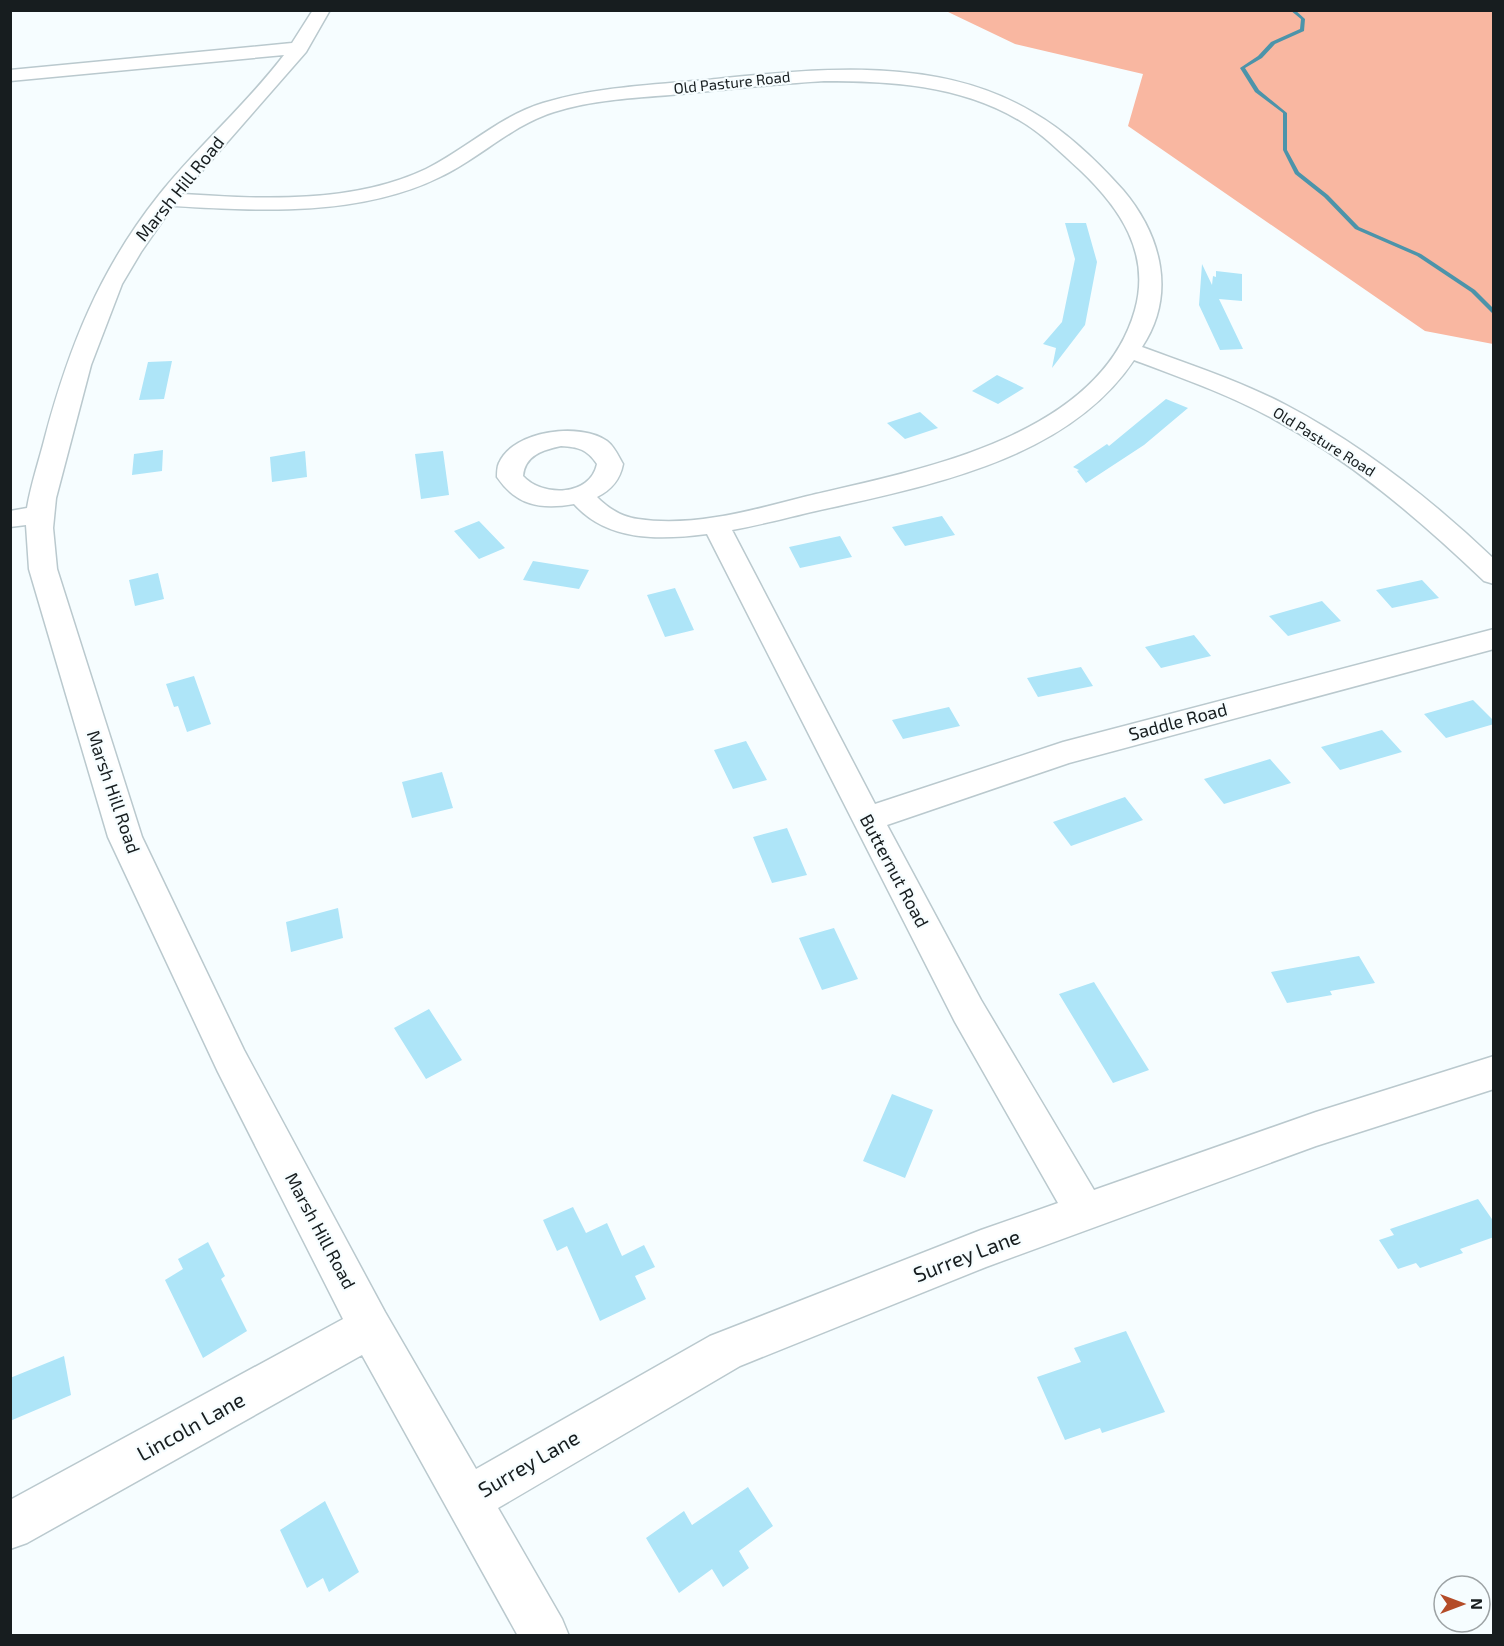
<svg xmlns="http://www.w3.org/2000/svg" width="1504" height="1646" font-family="'Exo 2',sans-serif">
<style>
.green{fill:#f9b7a1}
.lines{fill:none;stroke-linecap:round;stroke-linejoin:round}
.stream{fill:#4c94aa;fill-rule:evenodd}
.building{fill:#aee5f8}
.minor-casing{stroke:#bac9ce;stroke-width:3}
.minor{fill:#fff;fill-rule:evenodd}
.labels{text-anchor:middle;stroke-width:4.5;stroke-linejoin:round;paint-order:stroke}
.far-street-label{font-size:15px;fill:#171d1f;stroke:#f6fdff}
.street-label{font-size:18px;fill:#171d1f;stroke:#f6fdff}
.near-street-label{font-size:21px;fill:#171d1f;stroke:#f6fdff}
</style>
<rect width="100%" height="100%" fill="#f6fdff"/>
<path class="green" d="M946,11H1493V344L1425,331L1128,126L1143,74L1015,44Z"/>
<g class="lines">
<path class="stream" d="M1290,10H1295L1305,19L1304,31L1275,44L1262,58L1245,68L1259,90L1287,113V150L1299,172L1328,195L1359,227L1421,254L1475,290L1494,309V315L1471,292L1417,256L1355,229L1324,197L1295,174L1283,150V113L1255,92L1240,68L1258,56L1271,42L1300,29L1301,19Z"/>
</g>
<path class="building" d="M1065,223H1086L1097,262L1085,325L1052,368L1056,348L1043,344L1062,322L1075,259Z
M1202,264L1212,285L1213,276L1216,277V271L1242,274V301L1219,299L1243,349L1220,350L1199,305Z
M172,361L164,399L139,400L148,362Z
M997,375L1024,388L998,404L972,391Z
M1166,399L1188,408L1144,445L1086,483L1077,471L1079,470L1073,467L1107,444L1109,446Z
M920,412L938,428L905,439L887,423Z
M163,450L162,471L132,475L134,454Z
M305,451L307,477L272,482L270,457Z
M443,451L449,495L421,499L415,454Z
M942,516L955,535L905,546L892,527Z
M479,521L505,548L479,559L454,531Z
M840,536L852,557L800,568L789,547Z
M533,561L589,570L579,589L523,580Z
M158,573L164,599L135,606L129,580Z
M1422,580L1439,598L1392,608L1376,590Z
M675,588L694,630L665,637L647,595Z
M1322,601L1341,621L1288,636L1269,616Z
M1194,635L1211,656L1161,668L1145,647Z
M1081,667L1093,686L1038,697L1027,678Z
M194,676L211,724L187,732L178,706L174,707L166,684Z
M1473,700L1494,721V724L1446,738L1424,714Z
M949,707L960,726L903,739L892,720Z
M1382,730L1402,752L1340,770L1321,747Z
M746,741L767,780L733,789L714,750Z
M1270,759L1291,783L1224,804L1204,779Z
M442,772L453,808L412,818L402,782Z
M1125,797L1143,820L1071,846L1053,822Z
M787,828L807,875L772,883L753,837Z
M338,908L343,938L291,952L286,922Z
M834,928L858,979L822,990L799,938Z
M1359,956L1375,983L1330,991L1332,995L1287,1003L1271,972Z
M1094,982L1149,1070L1113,1083L1059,994Z
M429,1009L462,1060L426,1079L394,1028Z
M892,1094L933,1110L905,1178L863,1161Z
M1478,1199L1494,1222V1237L1460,1249L1463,1253L1420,1268L1416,1263L1398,1269L1379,1240L1394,1235L1390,1229Z
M573,1207L586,1233L607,1223L622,1256L644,1245L655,1267L635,1276L646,1299L600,1321L567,1246L557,1251L543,1220Z
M208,1242L225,1276L221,1279L247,1331L203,1358L165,1280L183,1269L178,1259Z
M1126,1331L1165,1412L1102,1433L1100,1428L1065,1440L1037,1377L1081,1362L1074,1348Z
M64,1356L71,1395L10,1421V1378Z
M748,1487L773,1526L739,1551L749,1568L723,1587L712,1569L679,1593L646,1538L684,1511L692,1525Z
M325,1501L359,1572L329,1592L323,1578L307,1588L280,1530Z"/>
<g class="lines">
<defs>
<path id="minor" d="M313,10H330L306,52L182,194C262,199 352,204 426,169C466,149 500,116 543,103C596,87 652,85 706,80C814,69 937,54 1034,113C1067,132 1098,162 1123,190C1161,235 1177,294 1142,347C1191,365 1240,381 1286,405C1362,445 1431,499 1494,559V584L1484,581C1418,518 1349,459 1268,416C1225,393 1179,377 1134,360C1070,456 940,483 834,507C800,514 766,524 732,530L875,804L1063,742L1494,629V649L1069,763L887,825L981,1000L1094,1190L1316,1112L1494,1056V1089L1316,1146L986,1267L740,1366L498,1508L562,1619L569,1636H518L362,1355L27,1543L10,1549V1500L343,1319L218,1072L108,837L29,569L26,525L10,527V511L27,508C31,484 39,461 45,437C69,347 100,269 159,195C198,146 246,105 284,55L10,81V70L292,43ZM824,81C891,81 959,85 1019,120C1042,133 1061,153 1080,170C1120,208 1151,253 1135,310C1100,435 924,469 816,494C759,508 697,528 638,519C622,517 609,509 597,497C611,490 620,480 623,464C619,457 614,446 607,441C581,422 513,430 499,463C497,467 497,473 497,477C516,505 540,510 574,504C608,542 660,540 707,534L955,1022L1058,1203L981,1230L710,1336L476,1469L385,1312L244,1050L142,837L57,569L53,528L56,498L91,365L122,284L141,252L173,206C260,211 359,217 440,177C480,158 512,125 554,112C591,100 632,98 670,95C722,90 773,84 824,81ZM561,446C578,447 587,449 597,464C590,497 542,497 523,476C525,455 543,450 561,446Z"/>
</defs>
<use href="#minor" class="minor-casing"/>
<use href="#minor" class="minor"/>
</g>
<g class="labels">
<g class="far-street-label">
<text transform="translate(732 83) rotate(-6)" y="5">Old Pasture Road</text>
<text transform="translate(1324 442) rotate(32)" y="5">Old Pasture Road</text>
</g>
<g class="street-label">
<text transform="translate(180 189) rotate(-51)" y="6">Marsh Hill Road</text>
<text transform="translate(1178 722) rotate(-15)" y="6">Saddle Road</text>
<text transform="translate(113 792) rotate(71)" y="6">Marsh Hill Road</text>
<text transform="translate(894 871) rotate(62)" y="6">Butternut Road</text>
<text transform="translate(320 1231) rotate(62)" y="6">Marsh Hill Road</text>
</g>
<g class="near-street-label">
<text transform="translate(967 1256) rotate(-21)" y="7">Surrey Lane</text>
<text transform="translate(191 1427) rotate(-29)" y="7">Lincoln Lane</text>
<text transform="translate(529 1464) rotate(-30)" y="7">Surrey Lane</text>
</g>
</g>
<rect width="1504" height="1646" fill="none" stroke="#171d1f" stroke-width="24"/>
<g transform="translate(1462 1604) rotate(90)"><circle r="28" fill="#f6fdff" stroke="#9da3a5" stroke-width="1.5"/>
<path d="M0-4.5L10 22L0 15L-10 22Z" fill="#b44c28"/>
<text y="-9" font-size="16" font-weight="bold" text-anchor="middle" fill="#171d1f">N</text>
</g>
</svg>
